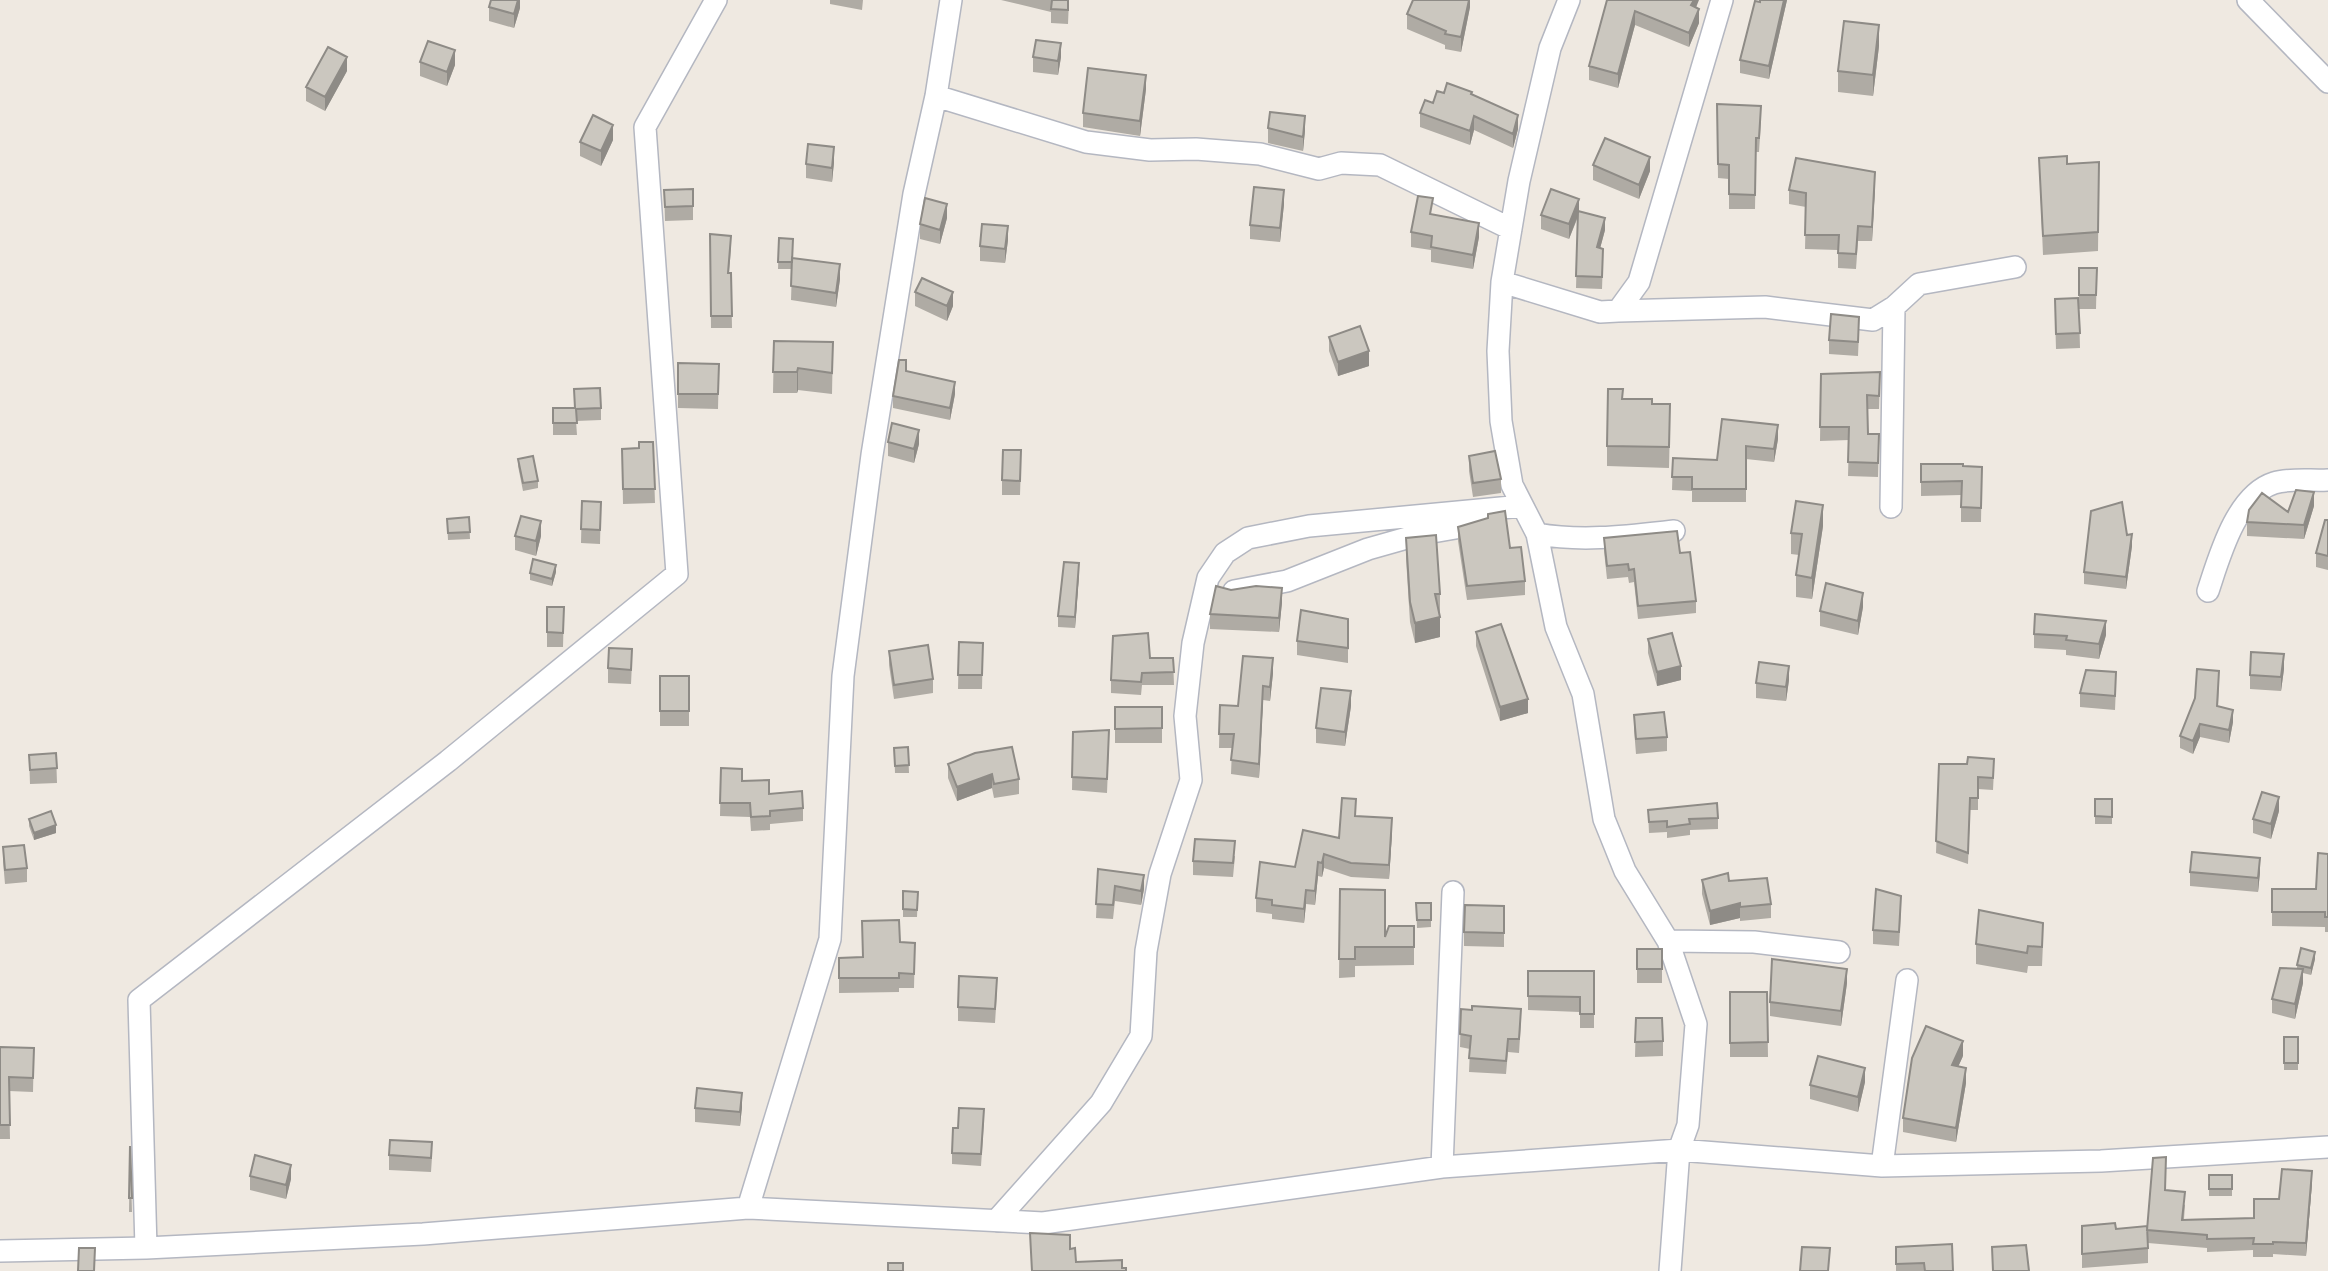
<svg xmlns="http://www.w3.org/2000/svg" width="2328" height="1271" font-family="'Exo 2',sans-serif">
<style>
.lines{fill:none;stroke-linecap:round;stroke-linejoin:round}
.street-casing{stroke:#b4b7c1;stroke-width:24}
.street{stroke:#fff;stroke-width:21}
.wall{fill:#afaba4}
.shaded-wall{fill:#8e8b86}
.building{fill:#cbc7bf;stroke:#8e8b86;stroke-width:2}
</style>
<rect width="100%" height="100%" fill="#efe9e1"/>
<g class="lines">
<defs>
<path id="street" d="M1569,0L1550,48L1519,181L1502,282L1498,351L1501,421L1512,485L1537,534C1583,542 1628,536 1674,531
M2248,0L2328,82
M936,96L1086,142L1150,150L1196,149L1260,154L1319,169L1341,163L1380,165L1511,229
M1502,282L1600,312L1618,311L1639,282L1722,0
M1618,311L1765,307L1873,320L1894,307L1919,284L2015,267
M1891,507L1894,307
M1537,534L1556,627L1583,694L1604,819L1625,871L1668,941L1696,1024L1688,1125L1679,1150L1670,1271
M1234,591L1287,581L1368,549L1421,534L1467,526L1480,518
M2208,591C2219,558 2236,495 2274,483C2289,478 2312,481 2328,480
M1668,941L1754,942L1839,952
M1882,1166L1907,980
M1442,1167L1453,892
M748,1208L830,939L843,676L872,455L914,194L936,96L951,0
M996,1221L1101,1103L1141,1036L1146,951L1160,874L1191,780L1185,716L1193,643L1208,578L1225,553L1248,538L1309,526L1522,506
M146,1248L139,1000L448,761L677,574L645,127L716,0
M0,1251L146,1248L423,1234L748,1208L1043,1223L1442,1167L1679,1150L1882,1166L2101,1161L2328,1147"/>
</defs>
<use href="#street" class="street-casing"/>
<use href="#street" class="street"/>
</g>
<path class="wall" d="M520,0V8L514,28L489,21V7Z
M830,0H863L862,10L830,4Z
M1001,0H1069L1068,24L1051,23V12Z
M1470,0V7L1461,52L1445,49V45L1407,29V14Z
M1607,0L1696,7L1699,23L1689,47L1635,25L1618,88L1589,80V66Z
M1760,0H1787L1769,79L1740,73V60Z
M1879,46L1873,96L1838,92V71Z
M1033,57H1061L1058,75L1033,72Z
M420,62L455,65L447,86L420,76Z
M347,71L325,111L306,101V87Z
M1146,89L1140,136L1083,127V113Z
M1444,93L1472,95L1518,129L1513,148L1474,130L1470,145L1420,127V113Z
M1717,104L1761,121L1759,152H1756L1755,209H1729V179L1718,178Z
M1268,128L1305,130L1303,151L1268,143Z
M613,140L601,166L580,156V142Z
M2039,158L2067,164L2099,162L2098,251L2043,255Z
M834,162L832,182L806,178V164Z
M1593,165L1650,171L1639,199L1593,180Z
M1875,187L1872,241H1858L1856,269L1838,268V250L1805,249L1806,207L1789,204V190Z
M693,189V220L665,221L664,190Z
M1284,204L1280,242L1250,239V225Z
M1579,211L1605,230L1600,248L1603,261L1602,289L1576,288L1578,217L1569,239L1541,229V215Z
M1432,214L1479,237L1473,269L1431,262V250L1411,247V232Z
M947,218L940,244L920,239V224Z
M710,234L731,248L729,273H731L732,328H711Z
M779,238L793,258L840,279L836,307L791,300L792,269H778Z
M1008,240L1005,263L980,261V246Z
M2079,268H2097L2096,309H2079L2080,348L2056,349L2055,314L2079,307Z
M915,292L953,306L947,321L915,306Z
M1859,332L1858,356L1829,354V340Z
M1329,337L1369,366L1338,376L1329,351Z
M774,341L833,342L832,394L798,390L797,393H773Z
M678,363L719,364L718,409L678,408Z
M906,372L955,394L950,420L893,408V396Z
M1880,372L1879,409H1868V434H1879L1878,477L1848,476L1849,440L1820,441L1821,374Z
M574,389L601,408V420L576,421L577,435H553V423L574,408Z
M1623,399L1652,404L1670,424L1669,468L1607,466V446Z
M1722,419L1778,439L1774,462L1746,459V502H1692V491L1672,490L1673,458L1717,460Z
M653,442L655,503L623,504L622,449L639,448Z
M888,442L919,444L914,463L888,456Z
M1469,456L1501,479V493L1473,497L1469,471Z
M518,459L538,481V488L523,491L518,466Z
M1021,464L1020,495H1002V480Z
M1921,464L1982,467L1981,522H1961V495L1921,496Z
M582,501L601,502L600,544L581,543Z
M2314,506L2304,539L2247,536V522Z
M469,517L470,539L448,540L447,519Z
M1488,518L1510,548L1525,581V595L1467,600L1458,541V527Z
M2328,520V570L2316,567V553Z
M1823,526L1812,599L1796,597V575L1799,555L1791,554V533Z
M2127,535L2132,546L2126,589L2084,584V572Z
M515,536H541L536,556L515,550Z
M1406,538L1440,594V614H1439L1440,637L1415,643L1410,622L1406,558Z
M1604,538L1680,553L1696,601V613L1638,619L1634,582L1629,583L1628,577L1607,579L1604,551Z
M556,572L552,586L530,580V573Z
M1079,574L1075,628L1058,627V616Z
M1231,590L1282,602L1279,632L1210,629V614Z
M547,607H564L563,647H547Z
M1863,607L1858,635L1820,626V611Z
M1348,619V663L1297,655V641Z
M1476,632L1528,713L1500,721L1476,646Z
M2034,634L2106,635L2099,659L2066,655V650L2034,648Z
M1648,639L1681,680L1657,686L1648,653Z
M959,642L983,643L982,689H958Z
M889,651L933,679V693L894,699L889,665Z
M1150,658H1173L1174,685H1142L1141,695L1111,693V680Z
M632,663L631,684L608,683V668Z
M2284,669L2281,691L2250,689V675Z
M1273,673L1270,701L1263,700L1259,778L1231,774L1232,748H1219L1220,705L1238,706Z
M660,676H689V726H660Z
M1789,680L1786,701L1756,698V683Z
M2219,684L2218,707L2233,722L2229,743L2200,737L2193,754L2180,748V736Z
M2116,686L2115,710L2080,707V693Z
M1351,706L1345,746L1316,743V728Z
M1115,707H1162V743H1115Z
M1634,715L1667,737V751L1636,754L1634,729Z
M1073,732L1109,743L1107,793L1072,790Z
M908,747L909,773H895L894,748Z
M56,753L57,783L30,784L29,755Z
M948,764L1019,779V794L994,798L992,788L957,801L948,778Z
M1939,764L1994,770L1993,790L1978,789V810H1970L1968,864L1936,853Z
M721,768L742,781L769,794L803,808V821L770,824V830L751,831L750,817L720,816Z
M2095,799H2112V824H2095Z
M1648,810L1718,818V829L1690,830V835L1667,838V832L1649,833Z
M2279,811L2271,839L2253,833V819Z
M1356,816L1392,832L1389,879L1351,877L1324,868L1322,877L1318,876L1315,905L1306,904L1304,923L1272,919V914L1256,912V898L1295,867L1339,838Z
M29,819L56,833L34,840L29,826Z
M3,847L27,868V882L5,884L3,861Z
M2328,854V932H2325V927L2272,926V889H2316Z
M1235,856L1233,877L1193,875V861Z
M1098,869L1144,889L1141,905L1115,901L1113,919L1096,918Z
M2190,872H2260L2258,892L2190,886Z
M1702,880L1729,881L1771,904V918L1740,921V918L1710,925L1702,894Z
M1340,889L1385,937L1414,926V965L1355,966V977L1339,978Z
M903,891L918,892L917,917H903Z
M1416,903H1431V927L1417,928Z
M1504,906V947L1464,946V932Z
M1901,911L1899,946L1873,944V930Z
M862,921L900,942L915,943L914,988H899V992L839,993V958L863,957Z
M2043,943L2042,966H2028L2027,973L1976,964V944Z
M1637,949H1662V983H1637Z
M2315,959L2311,975L2303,973V983L2295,1019L2272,1013V999L2297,969V965Z
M1528,971H1594V1028H1580V1012L1528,1010Z
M1847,983L1841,1026L1770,1016V1002Z
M997,992L995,1023L958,1021V1007Z
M1730,992H1767L1768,1057H1730Z
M1461,1009L1521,1022L1519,1053L1508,1052L1506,1074L1469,1072L1470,1049L1460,1047Z
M1636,1018L1663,1041V1056L1635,1057Z
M2284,1037H2298V1070H2284Z
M0,1047L34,1048L33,1092L9,1091L10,1139H0Z
M1963,1056L1958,1067L1966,1083L1956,1142L1903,1132V1118Z
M1865,1082L1858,1112L1810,1099V1085Z
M742,1107L740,1126L695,1122V1108Z
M984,1121L981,1166L952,1164V1153L958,1128Z
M130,1146L132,1212H129Z
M389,1155L432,1157L431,1172L389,1170Z
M2209,1175H2232V1196H2209Z
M250,1176L291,1179L286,1199L250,1190Z
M2312,1183L2306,1256L2273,1254V1257H2253V1250L2207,1252V1248L2148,1243V1263L2082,1268V1226L2116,1229L2147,1238V1230L2166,1190L2185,1205L2184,1219L2254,1218L2279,1199Z
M1896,1247L1953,1271H1896Z"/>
<path class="shaded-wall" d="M518,0H520V8L514,28V14Z
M1469,0H1470V7L1461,52V37Z
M1694,0H1699L1691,20V5Z
M1784,0H1787L1769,79V66Z
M1699,9V23L1689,47V33Z
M1635,11V25L1618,88V74Z
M1879,25V46L1873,96V75Z
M1061,43V57L1058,75V61Z
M455,50V65L447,86V72Z
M347,57V71L325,111V97Z
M1146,75V89L1140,136V121Z
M1518,115V129L1513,148V134Z
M1305,116V130L1303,151V137Z
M1474,116V130L1470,145V131Z
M613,125V140L601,166V151Z
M834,147V162L832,182V168Z
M1650,157V171L1639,199V185Z
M1875,172V187L1872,241V227Z
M1284,190V204L1280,242V228Z
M1579,199V213L1569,239V224Z
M947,204V218L940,244V230Z
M1605,218V230L1597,260V247Z
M1479,223V237L1473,269V255Z
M1008,226V240L1005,263V249Z
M840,264V279L836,307V293Z
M953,292V306L947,321V306Z
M1369,351V366L1338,376V362Z
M798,368V390L797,393V372Z
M955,382V394L950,420V408Z
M1778,425V439L1774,462V449Z
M919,430V444L914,463V449Z
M2314,492V506L2304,539V525Z
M1823,505V526L1812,599V578Z
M541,521V536L536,556V541Z
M2132,534V546L2126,589V577Z
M1079,563V574L1075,628V617Z
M556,565V572L552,586V579Z
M1282,588V602L1279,632V618Z
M1863,593V607L1858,635V621Z
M1440,617V637L1415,643V623Z
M2106,621V635L2099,659V644Z
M2284,654V669L2281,691V677Z
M1273,658V673L1270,701V687Z
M1681,666V680L1657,686V672Z
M1789,666V680L1786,701V687Z
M1263,686V700L1259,778V764Z
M1351,691V706L1345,746V732Z
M1528,699V713L1500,721V707Z
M2233,710V722L2229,743V730Z
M2200,724V737L2193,754V741Z
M992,774V788L957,801V787Z
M2279,797V811L2271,839V824Z
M1392,818V832L1389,879V865Z
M56,825V833L34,840V833Z
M1324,854V868L1322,877V863Z
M2260,858V872L2258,892V878Z
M1318,862V876L1315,905V891Z
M1144,875V889L1141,905V891Z
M1306,890V904L1304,923V909Z
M1740,903V918L1710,925V911Z
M2315,952V959L2311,975V968Z
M1847,969V983L1841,1026V1011Z
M2303,969V983L2295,1019V1004Z
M1963,1041V1056L1952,1080V1065Z
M1865,1068V1082L1858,1112V1097Z
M1966,1068V1083L1956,1142V1128Z
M742,1093V1107L740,1126V1112Z
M291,1165V1179L286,1199V1185Z
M2312,1171V1183L2306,1256V1243Z"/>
<path class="building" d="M491,0H518L514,14L489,7Z
M1052,0H1068V10L1051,9Z
M1413,0H1469L1461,37L1445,34L1446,31L1407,14Z
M1607,0H1694L1691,5L1699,9L1689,33L1635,11L1618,74L1589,66Z
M1760,0H1784L1769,66L1740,60L1755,1L1760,2Z
M1844,21L1879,25L1873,75L1838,71Z
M1036,40L1061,43L1058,61L1033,57Z
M428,41L455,50L447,72L420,62Z
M328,47L347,57L325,97L306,87Z
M1088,68L1146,75L1140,121L1083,113Z
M1447,83L1472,92L1471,94L1518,115L1513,134L1474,116L1470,131L1420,113L1425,100L1433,103L1437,91L1444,93Z
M1717,104L1761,106L1759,138H1756L1755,195L1729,194V165L1718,164Z
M1270,112L1305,116L1303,137L1268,128Z
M593,115L613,125L601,151L580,142Z
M1605,138L1650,157L1639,185L1593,165Z
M808,144L834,147L832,168L806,164Z
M2067,156V164L2099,162L2098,232L2043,236L2039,158Z
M1796,158L1875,172L1872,227L1858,226L1856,254L1838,253L1839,235H1805L1806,193L1789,190Z
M1254,187L1284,190L1280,228L1250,225Z
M693,189V206L665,207L664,190Z
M1551,189L1579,199L1569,224L1541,215Z
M1418,196L1433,198L1430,214L1479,223L1473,255L1431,247L1432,236L1411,232Z
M925,198L947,204L940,230L920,224Z
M1578,211L1605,218L1597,247L1603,249L1602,277L1576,276Z
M982,224L1008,226L1005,249L980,246Z
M710,234L731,236L728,273H731L732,316H711Z
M779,238L793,239L792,262H778Z
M792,258L840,264L836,293L791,286Z
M2079,268H2097L2096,295H2079Z
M922,278L953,292L947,306L915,292Z
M2078,298L2080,333L2056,334L2055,299Z
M1831,314L1859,317L1858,342L1829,340Z
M1360,326L1369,351L1338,362L1329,337Z
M774,341L833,342L832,373L798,368L797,372H773Z
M899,360H906V371L955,382L950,408L893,396Z
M678,363L719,364L718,394H678Z
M1880,372L1879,396L1867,395L1868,434H1879L1878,463L1848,462L1849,427H1820L1821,374Z
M600,388L601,408L576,409L577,423H553V408H575L574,389Z
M1608,389H1623L1622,399H1652V404H1670L1669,447L1607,446Z
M1722,419L1778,425L1774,449L1746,446V489H1692V477H1672L1673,458L1717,460Z
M892,423L919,430L914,449L888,442Z
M639,442H653L655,489H623L622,449L639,448Z
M1003,450H1021L1020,481L1002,480Z
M1495,451L1501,479L1473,483L1469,456Z
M533,456L538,481L523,483L518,459Z
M1921,464H1963V466L1982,467L1981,508L1961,507L1962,481L1921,482Z
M2296,490L2314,492L2304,525L2247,522L2249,510L2262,493L2288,512Z
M582,501L601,502L600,530L581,529Z
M1796,501L1823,505L1812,578L1796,575L1802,534L1791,533Z
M2122,502L2127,535L2132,534L2126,577L2084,572L2091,511Z
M1505,511L1510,548L1521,547L1525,581L1467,586L1458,527L1488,518V514Z
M521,516L541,521L536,541L515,536Z
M469,517L470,532L448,533L447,519Z
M2325,520H2328V556L2316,553Z
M1677,531L1680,553L1690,552L1696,601L1638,606L1634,569L1629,570L1628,564L1607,566L1604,538Z
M1436,535L1440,594H1435L1440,617L1415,623L1410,602L1406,538Z
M533,559L556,565L552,579L530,573Z
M1064,562L1079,563L1075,617L1058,616Z
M1826,583L1863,593L1858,621L1820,611Z
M1216,586L1231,590L1256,586L1282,588L1279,618L1210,614Z
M547,607H564L563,633L547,632Z
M1301,610L1348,619V648L1297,641Z
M2035,614L2106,621L2099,644L2066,640L2067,636L2034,634Z
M1501,624L1528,699L1500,707L1476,632Z
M1148,633L1150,658H1173L1174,672L1142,673L1141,682L1111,680L1113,636Z
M1672,633L1681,666L1657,672L1648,639Z
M959,642L983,643L982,675H958Z
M928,645L933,679L894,685L889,651Z
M609,648L632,649L631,670L608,668Z
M2251,652L2284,654L2281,677L2250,675Z
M1243,656L1273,658L1270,687L1263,686L1259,764L1231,760L1234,734H1219L1220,705L1238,706Z
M1759,662L1789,666L1786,687L1756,683Z
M2197,669L2219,671L2217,706L2233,710L2229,730L2200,724L2193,741L2180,736L2195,698Z
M2086,670L2116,672L2115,696L2080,693Z
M660,676H689V711H660Z
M1321,688L1351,691L1345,732L1316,728Z
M1115,707H1162V728L1115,729Z
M1664,712L1667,737L1636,739L1634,715Z
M1109,730L1107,779L1072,777L1073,732Z
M908,747L909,765L895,766L894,748Z
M1012,747L1019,779L994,784L992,774L957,787L948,764L975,753Z
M56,753L57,768L30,770L29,755Z
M1968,757L1994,759L1993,778L1978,777V798H1970L1968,853L1936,841L1939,764H1967Z
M721,768L742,769V781L769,780V794L802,791L803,808L770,811V816L751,817L750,803H720Z
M2262,792L2279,797L2271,824L2253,819Z
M1342,798L1356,799L1355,816L1392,818L1389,865L1351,863L1324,854L1322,863L1318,862L1315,891L1306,890L1304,909L1272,905V900L1256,898L1260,862L1295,867L1303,830L1339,838Z
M2095,799H2112V817L2095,816Z
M1717,803L1718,818L1689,819L1690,824L1667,827V821L1649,822L1648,810Z
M51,811L56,825L34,833L29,819Z
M1195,839L1235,841L1233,863L1193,861Z
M24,845L27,868L5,870L3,847Z
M2192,852L2260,858L2258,878L2190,872Z
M2318,853L2328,854V917H2325V912H2272V889H2316Z
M1098,869L1144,875L1141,891L1115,886L1113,905L1096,904Z
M1728,873L1729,881L1767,878L1771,904L1740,907V903L1710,911L1702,880Z
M1340,889L1385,890V937L1389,926H1414V947H1355V959H1339Z
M1876,889L1901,896L1899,932L1873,930Z
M903,891L918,892L917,910L903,909Z
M1416,903H1431V920H1417Z
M1465,905L1504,906V933L1464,932Z
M1979,910L2043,923L2042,947L2028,946L2027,953L1976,944Z
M899,920L900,942L915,943L914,974L899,973V978H839V958L863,957L862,921Z
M2301,948L2315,952L2311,968L2297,965Z
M1637,949H1662V969H1637Z
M1772,959L1847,969L1841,1011L1770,1002Z
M2280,968L2303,969L2295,1004L2272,999Z
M1528,971H1594V1014H1580V997L1528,996Z
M959,976L997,978L995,1009L958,1007Z
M1730,992H1767L1768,1042L1730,1043Z
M1472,1006L1521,1009L1519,1039H1508L1506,1061L1469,1058L1471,1036L1460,1034L1461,1009L1472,1010Z
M1636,1018H1662L1663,1041L1635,1042Z
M1926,1026L1963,1041L1952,1065L1966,1068L1956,1128L1903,1118L1912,1058Z
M2284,1037H2298V1063H2284Z
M0,1047L34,1048L33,1078L9,1077L10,1125H0Z
M1818,1056L1865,1068L1858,1097L1810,1085Z
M697,1088L742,1093L740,1112L695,1108Z
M959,1108L984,1109L981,1154L952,1153L953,1128H958Z
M390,1140L432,1142L431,1158L389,1155Z
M130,1146L132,1198H129Z
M255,1155L291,1165L286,1185L250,1176Z
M2166,1157L2165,1190L2185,1192L2182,1220L2254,1218V1199H2279L2282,1169L2312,1171L2306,1243L2273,1242V1244H2253L2254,1238L2207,1239V1235L2147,1230L2153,1158Z
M2209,1175H2232V1189H2209Z
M2115,1223L2116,1229L2147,1226L2148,1248L2082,1254V1226Z
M1030,1233L1070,1235V1249L1075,1248L1076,1262L1122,1260V1268H1126V1271H1032Z
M1952,1244L1953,1271H1925L1924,1263L1896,1264V1247Z
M2026,1245L2029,1271H1993L1992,1247Z
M1802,1247L1830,1248L1828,1271H1800Z
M79,1248H95L94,1271H78Z
M888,1263H903V1271H888Z"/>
</svg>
